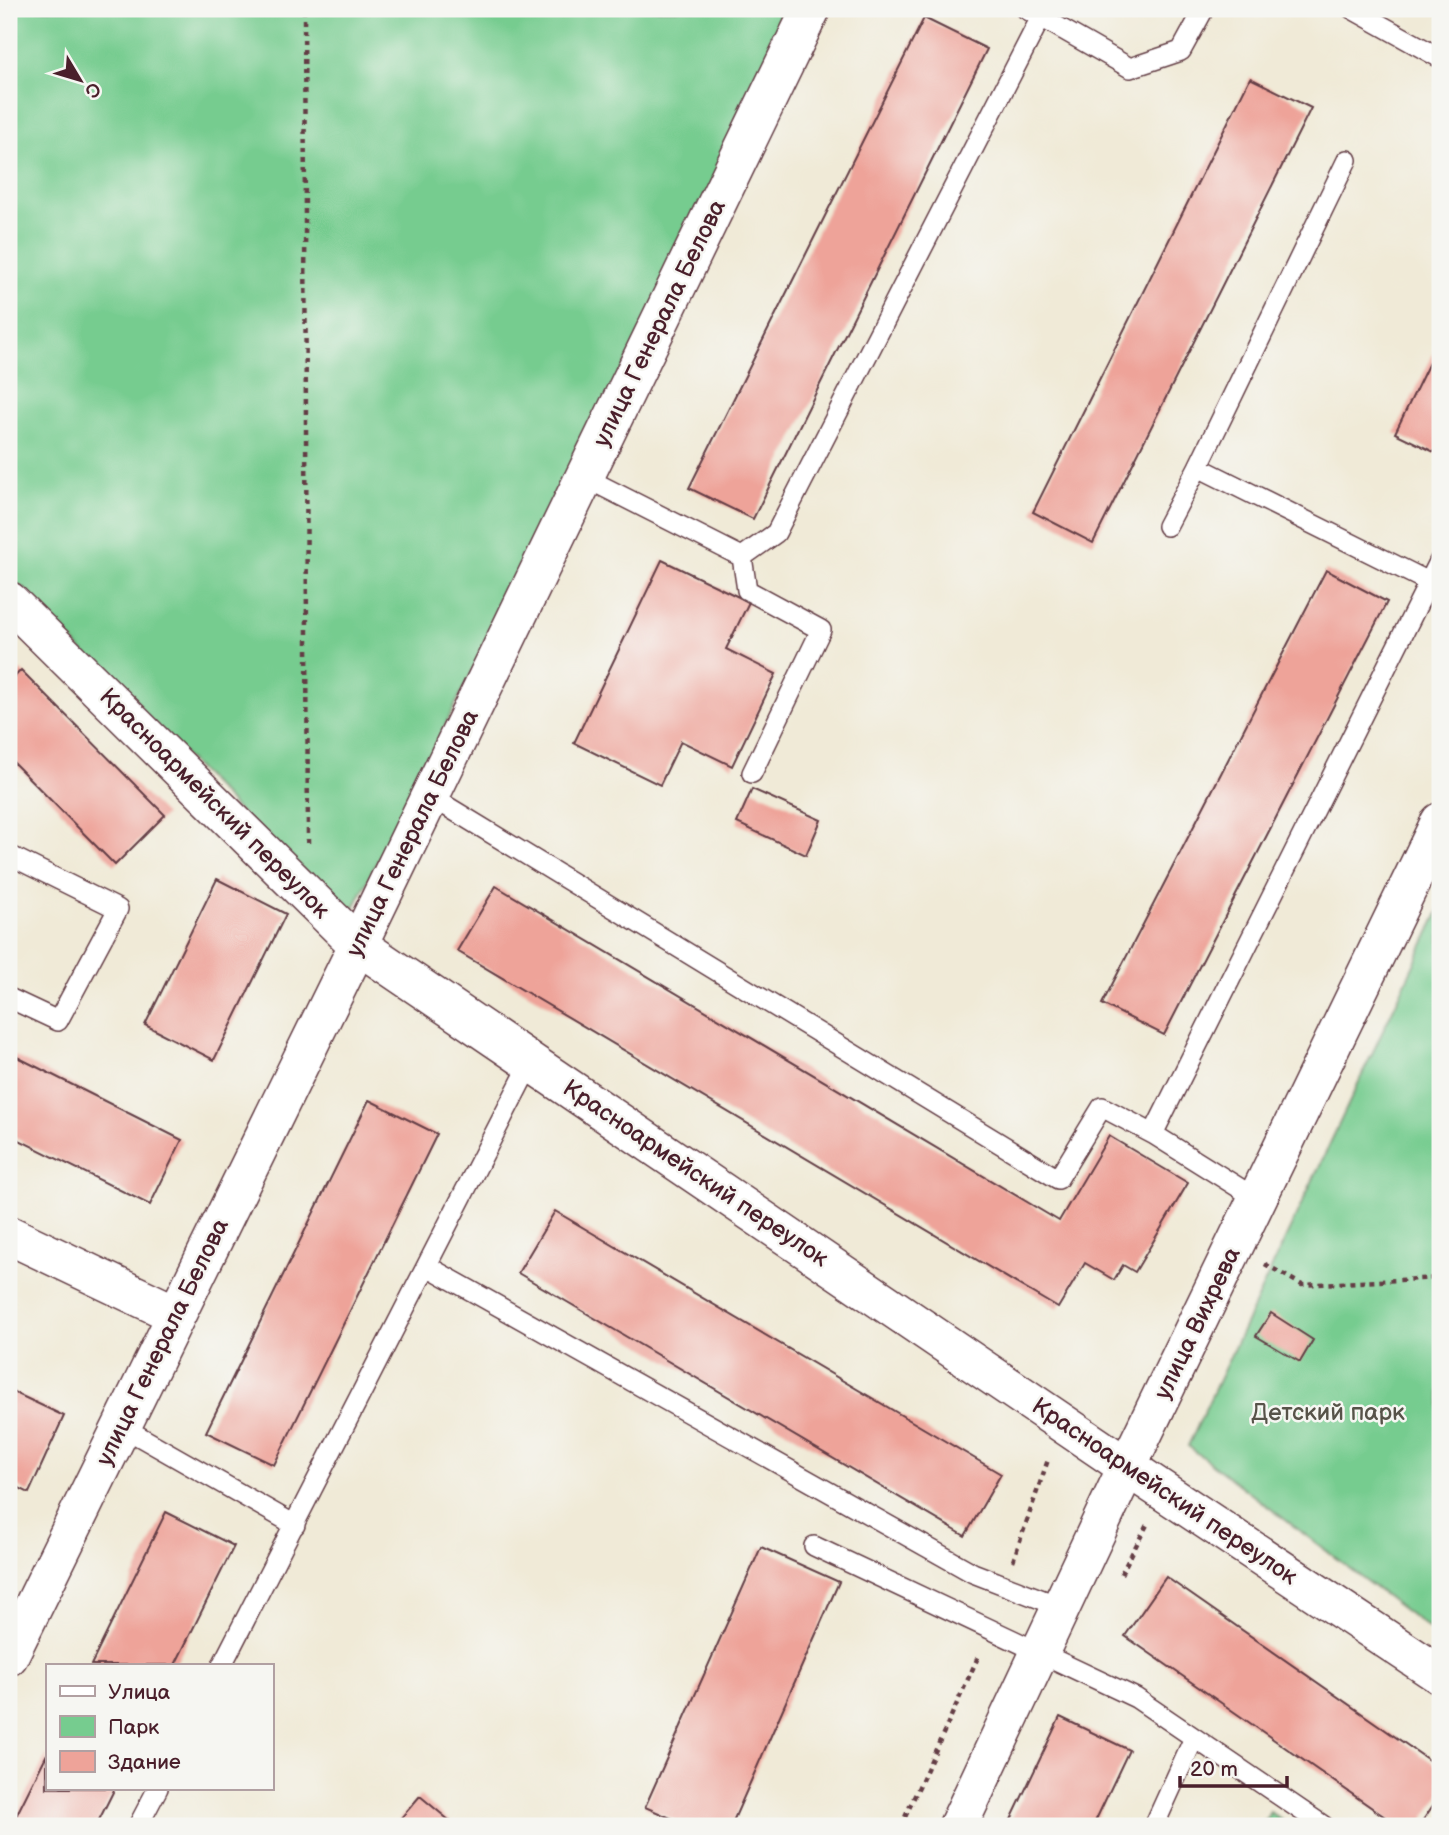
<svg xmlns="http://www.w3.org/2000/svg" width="1449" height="1835" font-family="'Balsamiq Sans',sans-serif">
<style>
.green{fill:#76cc8f;stroke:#60765d;stroke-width:2}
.building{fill:#eea399}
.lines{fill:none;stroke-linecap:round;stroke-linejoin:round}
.service-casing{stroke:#633d45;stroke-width:22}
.minor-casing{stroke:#633d45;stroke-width:41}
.tertiary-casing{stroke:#633d45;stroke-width:41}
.path{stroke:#633d45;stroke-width:4.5;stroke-dasharray:5 5;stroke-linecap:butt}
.service{stroke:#fff;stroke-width:19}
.minor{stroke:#fff;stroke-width:38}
.tertiary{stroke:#fff;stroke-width:38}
.labels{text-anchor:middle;stroke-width:5;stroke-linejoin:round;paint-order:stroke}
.street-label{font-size:24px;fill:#4a1f2b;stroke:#f6f6f2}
.park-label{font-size:24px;fill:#575349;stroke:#f6f6f2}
</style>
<rect width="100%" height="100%" fill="#f6f6f2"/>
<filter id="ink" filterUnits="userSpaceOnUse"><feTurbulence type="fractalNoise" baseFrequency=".0143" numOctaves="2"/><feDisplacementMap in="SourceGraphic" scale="14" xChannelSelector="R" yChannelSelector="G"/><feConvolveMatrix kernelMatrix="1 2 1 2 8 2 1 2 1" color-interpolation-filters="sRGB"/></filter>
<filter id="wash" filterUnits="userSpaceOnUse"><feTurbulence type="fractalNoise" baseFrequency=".00686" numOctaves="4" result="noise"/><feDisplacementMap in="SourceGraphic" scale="28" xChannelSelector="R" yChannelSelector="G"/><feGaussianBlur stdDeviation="1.57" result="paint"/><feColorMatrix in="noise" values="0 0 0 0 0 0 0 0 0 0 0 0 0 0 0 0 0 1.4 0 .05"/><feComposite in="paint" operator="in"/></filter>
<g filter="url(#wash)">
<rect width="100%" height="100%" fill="#f0ead7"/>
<path class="green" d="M9,9H803L347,922L9,576Z
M1440,909V1637L1188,1446Z
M1270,1812L1289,1826H1262Z"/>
<g id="blocks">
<path class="building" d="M924,18L987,49L753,519L689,488Z
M1250,78L1311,108L1093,543L1033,512Z
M1440,340V455L1395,433Z
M662,560L749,602L726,649L776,674L732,766L681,741L660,785L574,743Z
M1326,570L1387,602L1164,1035L1102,1004Z
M21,670L165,815L115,865L9,758V683Z
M752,789L821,820L806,855L737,823Z
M217,879L286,914L214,1060L145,1025Z
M496,886L1059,1221L1109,1136L1188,1183L1135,1272L1123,1265L1114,1280L1085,1263L1058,1308L457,951Z
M9,1053L182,1140L150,1205L9,1135Z
M369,1100L437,1134L274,1465L206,1432Z
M555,1211L1001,1474L965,1536L518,1273Z
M1271,1313L1313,1340L1300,1362L1256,1336Z
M9,1390L64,1416L29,1493L9,1483Z
M166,1512L234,1546L175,1665H91Z
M761,1547L839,1582L731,1826H689L645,1807Z
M1166,1577L1440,1768V1795L1419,1826H1398L1125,1636Z
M1060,1717L1129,1750L1093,1826H1008Z
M47,1754V1788H115L96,1826H11Z
M420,1796L456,1826H394Z"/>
</g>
</g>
<g filter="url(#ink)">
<use href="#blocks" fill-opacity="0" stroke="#633d45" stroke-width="2"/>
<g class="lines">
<defs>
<path id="service" d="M1352,9L1440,58
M1041,17L1130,68L1181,51L1204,9
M1347,160L1198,467L1439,587
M584,477L742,557L776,533L1041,17L1026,9
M1167,526L1198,467
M742,557L747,590L821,630L752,773
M430,796L1058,1179L1102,1107L1153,1134
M9,855L118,909L58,1021L9,998
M1257,1199L1153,1134L1440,560
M427,1266L973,1573L1061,1607
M121,1426L295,1525
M814,1546L1136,1698L1324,1826
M222,1665L531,1062
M138,1826L158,1788
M1154,1826L1194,1738"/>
<path id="minor" d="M9,601L358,945L1127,1467L1440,1675
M9,1235L175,1314
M958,1826L1127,1467L1440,822"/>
<path id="tertiary" d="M9,1656L358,945L811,9"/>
</defs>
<use href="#service" class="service-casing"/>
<use href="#minor" class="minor-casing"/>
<use href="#tertiary" class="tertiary-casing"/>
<path class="path" d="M304,9L308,843
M1265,1264L1302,1285L1440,1278
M1013,1561L1049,1457
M1121,1574L1148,1523
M901,1826L979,1655"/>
<use href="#service" class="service"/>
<use href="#minor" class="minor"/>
<use href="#tertiary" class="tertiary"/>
</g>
</g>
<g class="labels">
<g class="street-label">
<text transform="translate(659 323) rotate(-64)" y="8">улица Генерала Белова</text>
<text transform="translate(215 803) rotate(45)" y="8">Красноармейский переулок</text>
<text transform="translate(412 833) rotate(-64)" y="8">улица Генерала Белова</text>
<text transform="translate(696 1173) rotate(34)" y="8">Красноармейский переулок</text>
<text transform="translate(1197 1323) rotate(-64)" y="8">улица Вихрева</text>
<text transform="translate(162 1342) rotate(-64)" y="8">улица Генерала Белова</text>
<text transform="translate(1165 1491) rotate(34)" y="8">Красноармейский переулок</text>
</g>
<g class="park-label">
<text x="1328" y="1420">Детский парк</text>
</g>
</g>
<rect width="1449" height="1835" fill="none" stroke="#f6f6f2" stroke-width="35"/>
<rect x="46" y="1664" width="228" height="126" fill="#f6f6f2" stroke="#b1a0a2" stroke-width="2"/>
<rect x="60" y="1686" width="35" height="10" fill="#ffffff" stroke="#b1a0a2" stroke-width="2"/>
<text x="108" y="1699" font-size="21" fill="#4a1f2b">Улица</text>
<rect x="60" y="1716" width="35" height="21" fill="#76cc8f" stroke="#b1a0a2" stroke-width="2"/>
<text x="108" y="1734" font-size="21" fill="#4a1f2b">Парк</text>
<rect x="60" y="1751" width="35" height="21" fill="#eea399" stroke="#b1a0a2" stroke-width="2"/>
<text x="108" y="1769" font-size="21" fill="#4a1f2b">Здание</text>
<g transform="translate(80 80) rotate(128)" stroke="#f6f6f2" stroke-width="5" paint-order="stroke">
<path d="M0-5L12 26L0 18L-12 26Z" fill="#4a1f2b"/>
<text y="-10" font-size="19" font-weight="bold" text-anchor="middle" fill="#4a1f2b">С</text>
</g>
<path d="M1180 1776v10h107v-10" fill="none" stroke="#4a1f2b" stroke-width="3.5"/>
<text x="1190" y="1776" font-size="21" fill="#4a1f2b" stroke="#f6f6f2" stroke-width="5" paint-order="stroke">20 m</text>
</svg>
